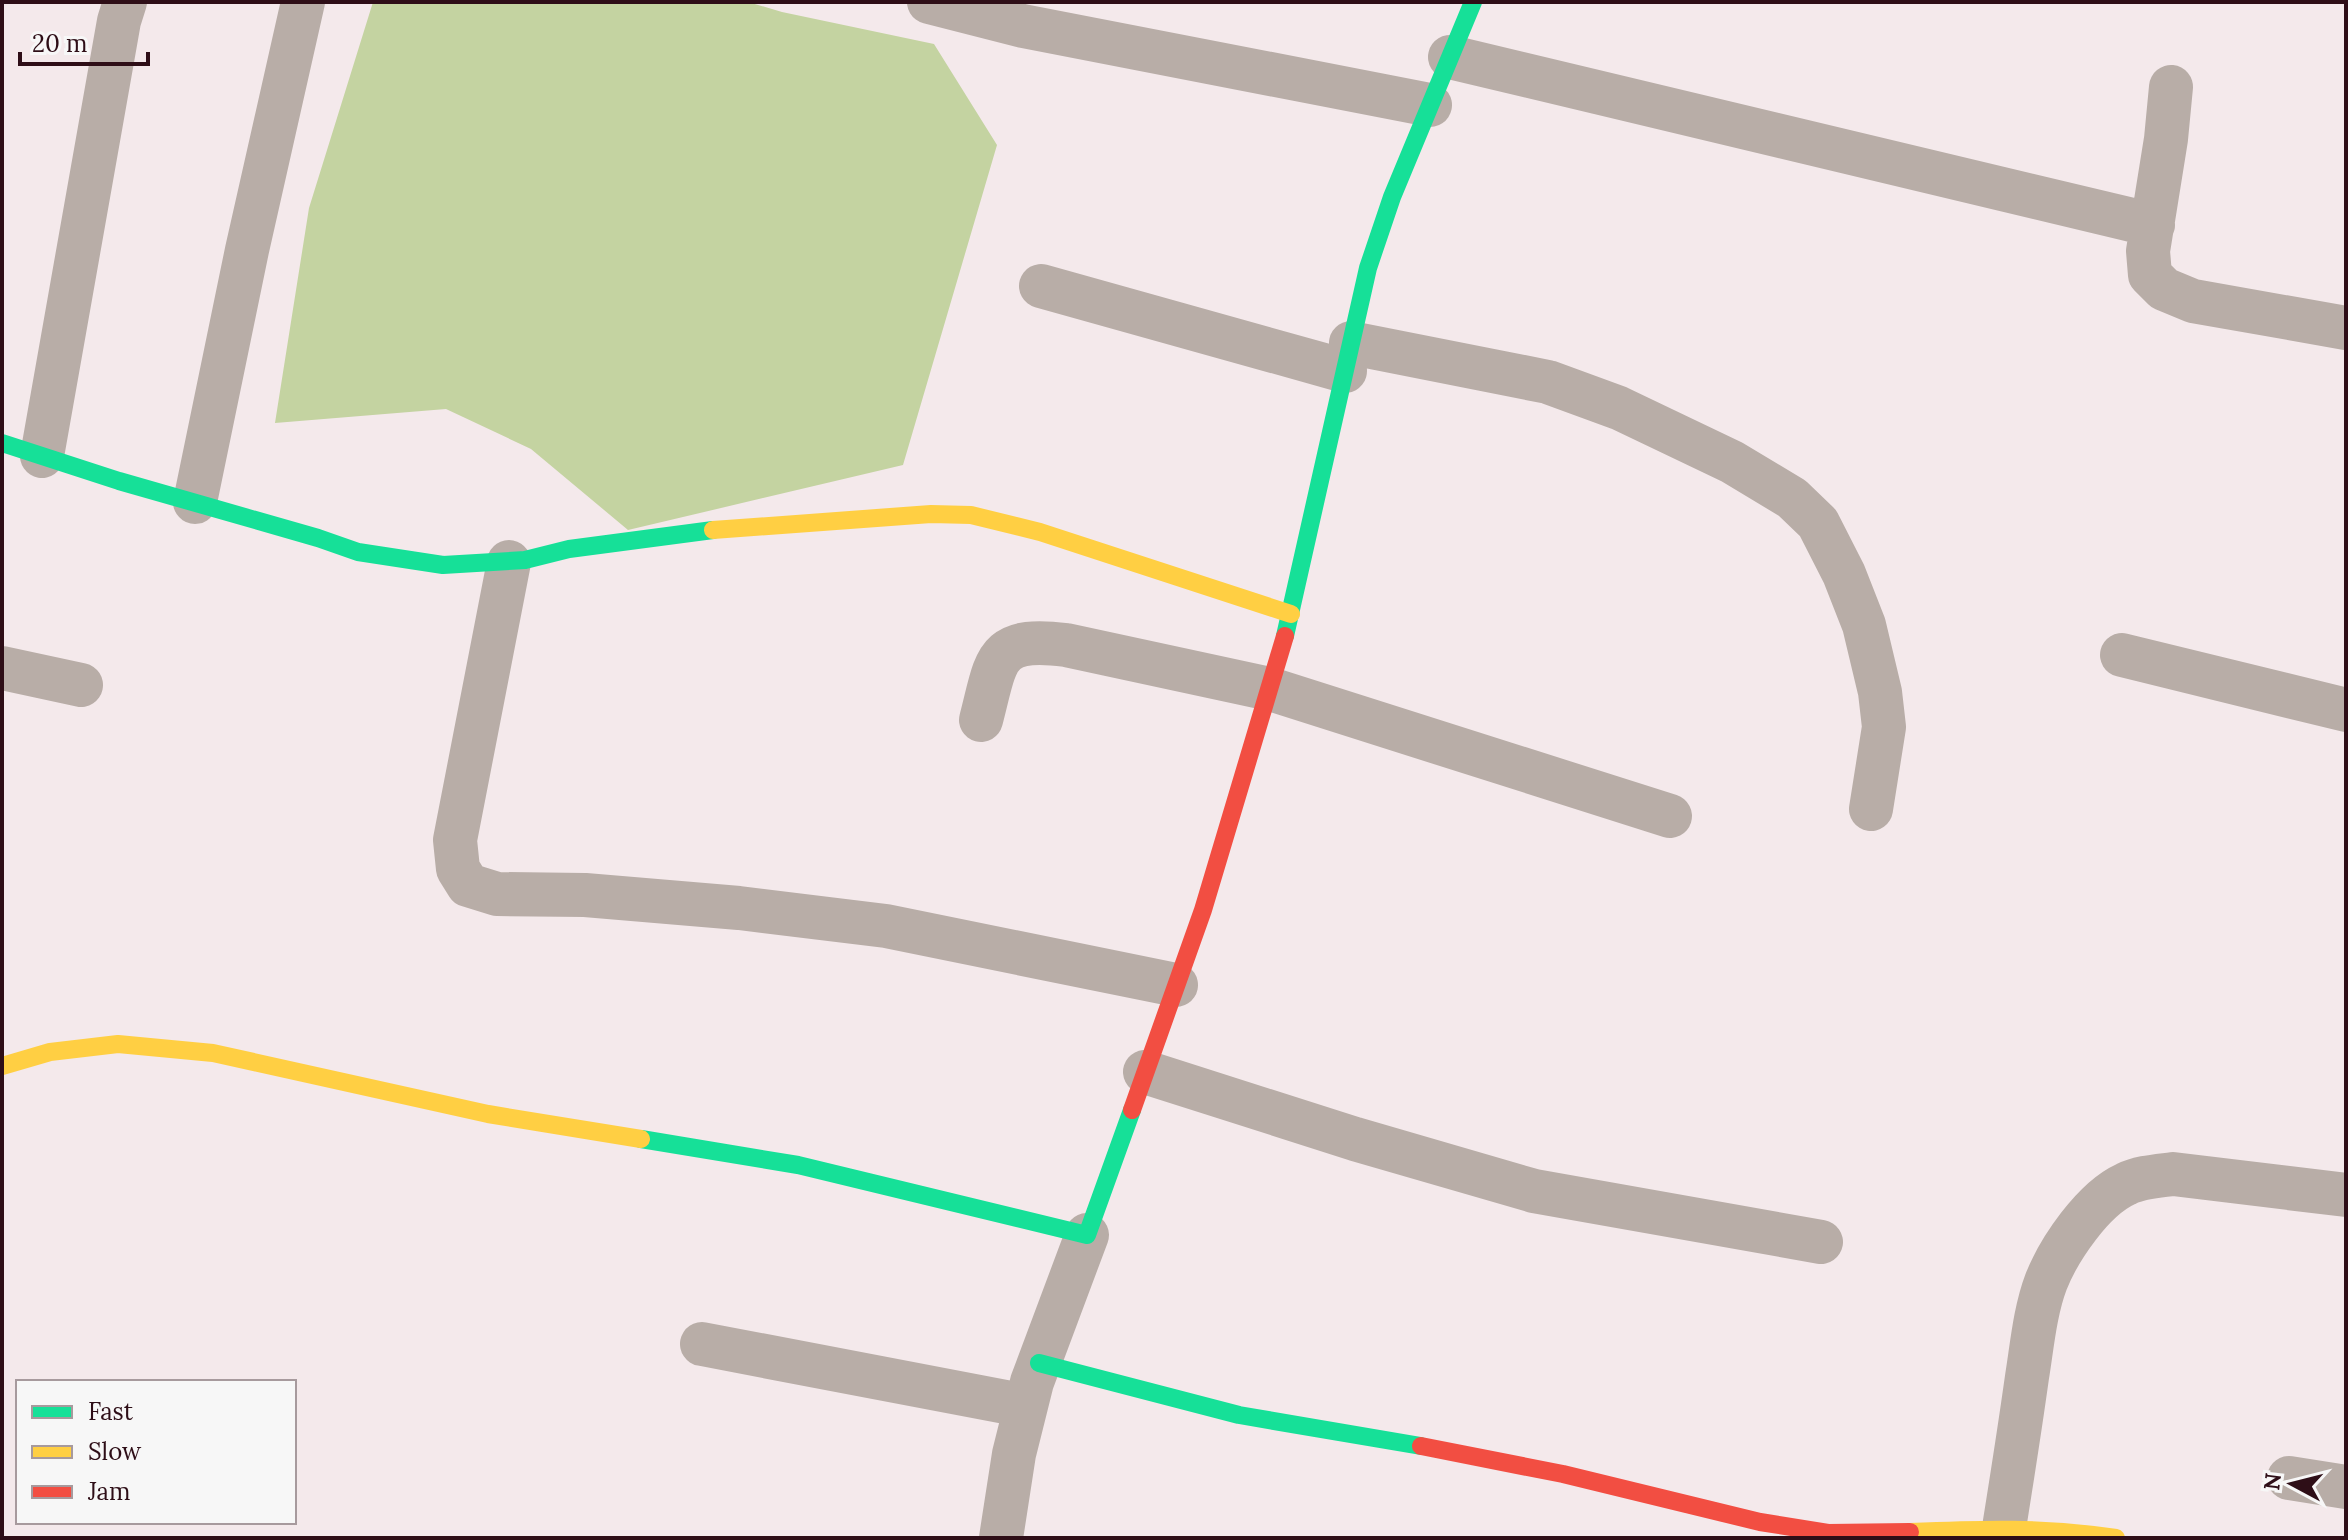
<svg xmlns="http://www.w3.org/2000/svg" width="2348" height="1540" font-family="Lora,serif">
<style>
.water{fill:#c4d3a1}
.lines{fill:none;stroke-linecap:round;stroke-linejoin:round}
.street{stroke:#b8ada7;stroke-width:44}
.fast{stroke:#16e098;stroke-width:18}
.slow{stroke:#ffcf43;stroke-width:18}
.jam{stroke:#f24e42;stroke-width:18}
</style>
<rect width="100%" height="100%" fill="#f4e9eb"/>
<path class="water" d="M373,2H748L782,12L934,44L997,145L903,465L628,530L531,449L446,409L275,423L309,208Z"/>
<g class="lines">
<path class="street" d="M929,2L1023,26L1430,105
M1450,57L2153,225
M2171,87L2166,139L2148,251L2150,275L2164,289L2193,301L2346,328
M1041,286L1345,371
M1351,343L1548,382L1619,408L1732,462L1792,498L1818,523L1844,574L1864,625L1880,692L1884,727L1871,809
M42,456L119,21L125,2
M195,502L247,250L303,2
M509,562L455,840L458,869L468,885L497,894L585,895L739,908L886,926L1176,985
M2122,655L2346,710
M2,668L81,685
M981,720C997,659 993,636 1066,645L1270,689L1670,816
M1145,1072L1355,1139L1534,1191L1821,1242
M702,1344L1026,1406
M2289,1478L2346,1487
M2004,1528C2012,1478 2020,1427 2027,1377C2032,1346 2035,1311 2046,1282C2059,1249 2093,1199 2126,1184C2140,1177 2158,1176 2173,1174L2346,1195
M1001,1538L1014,1454L1032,1382L1087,1235"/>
<path class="fast" d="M2,443L119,481L318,538L358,552L443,565L525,560L569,549L713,530
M1285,636L1368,268L1392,197L1473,2
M641,1139L798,1165L1087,1235L1132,1110
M1039,1363L1239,1415L1421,1446"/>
<path class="slow" d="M713,530L931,514L971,515L1040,532L1291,614
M2,1066L50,1052L118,1044L213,1053L488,1114L641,1139
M1910,1532C1982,1529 2044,1527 2116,1538"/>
<path class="jam" d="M1132,1110L1203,910L1285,636
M1421,1446L1563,1474L1760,1522L1828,1533L1910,1532"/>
</g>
<rect width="2348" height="1540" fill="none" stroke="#2e0e17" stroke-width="8"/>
<rect x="16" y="1380" width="280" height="144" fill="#f7f7f7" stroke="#a79a9d" stroke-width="2"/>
<rect x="32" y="1406" width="40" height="12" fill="#16e098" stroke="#a79a9d" stroke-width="2"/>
<text x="88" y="1420" font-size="24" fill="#2e0e17">Fast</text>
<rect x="32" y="1446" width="40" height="12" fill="#ffcf43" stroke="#a79a9d" stroke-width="2"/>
<text x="88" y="1460" font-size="24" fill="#2e0e17">Slow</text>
<rect x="32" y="1486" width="40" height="12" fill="#f24e42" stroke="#a79a9d" stroke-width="2"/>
<text x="88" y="1500" font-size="24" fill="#2e0e17">Jam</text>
<g transform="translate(2292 1484) rotate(277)" stroke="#f7f7f7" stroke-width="6" paint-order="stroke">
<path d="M0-6L14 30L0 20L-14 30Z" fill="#2e0e17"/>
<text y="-12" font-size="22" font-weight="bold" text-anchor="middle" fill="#2e0e17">N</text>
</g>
<path d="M20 52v12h128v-12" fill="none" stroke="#2e0e17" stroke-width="4"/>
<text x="32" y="52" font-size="24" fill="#2e0e17" stroke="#f7f7f7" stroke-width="6" paint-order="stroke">20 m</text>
</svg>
